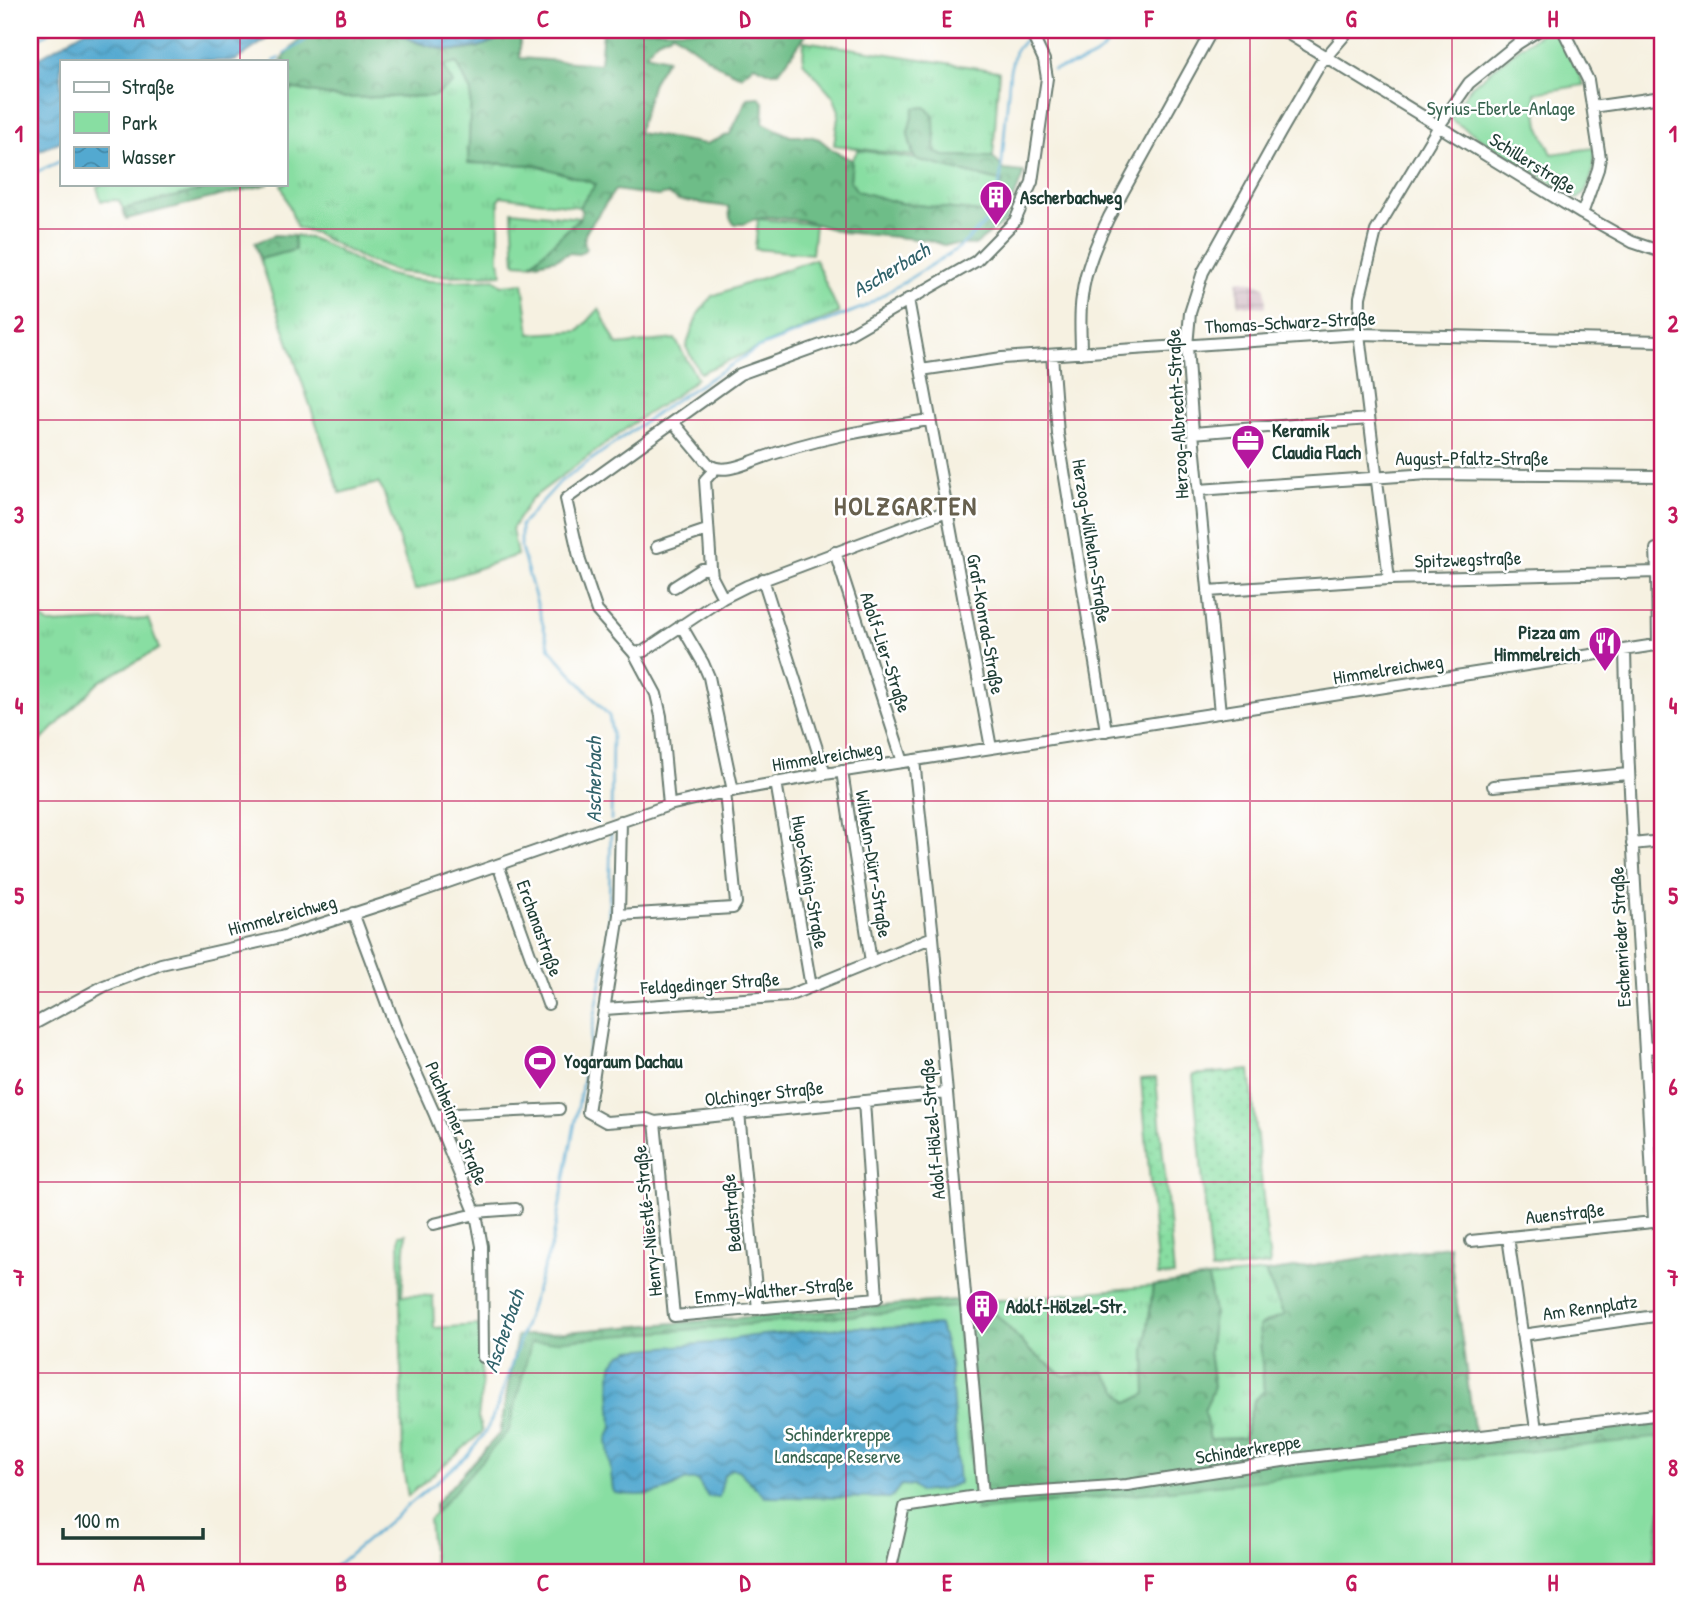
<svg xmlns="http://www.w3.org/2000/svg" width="1692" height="1602" font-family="'Patrick Hand',sans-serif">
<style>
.industrial{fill:url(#industrial-grid)}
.grass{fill:url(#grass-tufts);stroke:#548e6b;stroke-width:2}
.forest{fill:url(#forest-crowns);stroke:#467d5e;stroke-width:2}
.park{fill:#88dea2;stroke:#548e6b;stroke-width:2}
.garden{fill:url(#garden-dots);stroke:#548e6b;stroke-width:2}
.water{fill:url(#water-waves);stroke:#397382;stroke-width:2}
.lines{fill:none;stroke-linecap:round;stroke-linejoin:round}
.stream{stroke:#53a9d0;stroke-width:2.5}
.minor-casing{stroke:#6a7c71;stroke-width:14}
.minor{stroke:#fff;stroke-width:10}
.grid{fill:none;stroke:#c2185b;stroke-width:2;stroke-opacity:0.55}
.labels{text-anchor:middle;stroke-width:5;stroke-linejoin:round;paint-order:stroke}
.park-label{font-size:19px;fill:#396550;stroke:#fff}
.street-label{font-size:19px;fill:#1f3d34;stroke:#fff}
.poi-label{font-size:19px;font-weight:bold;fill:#1f3d34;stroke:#fff;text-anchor:start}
.water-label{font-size:21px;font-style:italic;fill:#31636b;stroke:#fff}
.district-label{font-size:26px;font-weight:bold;letter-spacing:2px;fill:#67604e;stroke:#fff}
.neatline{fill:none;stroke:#c2185b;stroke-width:2.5}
.grid-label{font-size:23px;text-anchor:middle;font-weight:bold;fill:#c2185b}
</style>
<defs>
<pattern id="industrial-grid" width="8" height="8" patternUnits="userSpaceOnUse" patternTransform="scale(1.75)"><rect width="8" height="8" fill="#d2bdc5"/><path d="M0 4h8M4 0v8" fill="none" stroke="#aa9ba1"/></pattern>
<pattern id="grass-tufts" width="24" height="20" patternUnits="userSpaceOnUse" patternTransform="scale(1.75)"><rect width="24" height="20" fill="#88dea2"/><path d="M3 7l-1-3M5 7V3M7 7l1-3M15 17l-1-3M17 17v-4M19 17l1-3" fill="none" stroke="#75bf8c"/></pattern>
<pattern id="forest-crowns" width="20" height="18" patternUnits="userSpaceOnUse" patternTransform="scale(1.75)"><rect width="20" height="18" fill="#6ebd88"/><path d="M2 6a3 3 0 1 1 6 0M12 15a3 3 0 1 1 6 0" fill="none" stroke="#5a9b70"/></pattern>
<pattern id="garden-dots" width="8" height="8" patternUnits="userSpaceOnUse" patternTransform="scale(1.75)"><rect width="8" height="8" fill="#88dea2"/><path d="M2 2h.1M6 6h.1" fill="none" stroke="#75bf8c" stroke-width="1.8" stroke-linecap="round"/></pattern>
<pattern id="water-waves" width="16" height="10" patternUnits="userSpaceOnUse" patternTransform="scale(1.75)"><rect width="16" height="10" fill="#53a9d0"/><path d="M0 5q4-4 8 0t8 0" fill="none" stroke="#448baa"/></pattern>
</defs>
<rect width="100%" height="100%" fill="#fff"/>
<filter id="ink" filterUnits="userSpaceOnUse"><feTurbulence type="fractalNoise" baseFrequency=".0143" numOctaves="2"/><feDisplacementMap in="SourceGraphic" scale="14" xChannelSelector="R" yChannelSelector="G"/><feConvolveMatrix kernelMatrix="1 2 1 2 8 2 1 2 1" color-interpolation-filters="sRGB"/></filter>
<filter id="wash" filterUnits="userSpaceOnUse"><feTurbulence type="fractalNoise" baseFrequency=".00686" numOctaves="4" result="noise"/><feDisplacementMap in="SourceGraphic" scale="28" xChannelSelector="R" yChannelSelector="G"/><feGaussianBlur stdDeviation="1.57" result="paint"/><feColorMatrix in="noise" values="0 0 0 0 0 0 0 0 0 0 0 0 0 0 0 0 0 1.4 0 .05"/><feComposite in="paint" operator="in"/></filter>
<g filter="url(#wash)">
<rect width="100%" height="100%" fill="#f6f1e1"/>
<path class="industrial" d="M1244,280L1265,286L1266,307L1238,305L1237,281Z"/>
<path class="grass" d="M804,41L999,71L993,157L943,156L935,152L936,135L914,108L908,134L913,156L834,145L839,111L833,96L803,62Z
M457,62L471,92L468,163L536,165L597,184L579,207L501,196L499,200V260L502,274L448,276L398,272L365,260L315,233L297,228L281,184H285V92L296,89L342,98Z
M858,150L915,159L1003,182L990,213L899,203L857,191L850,181L852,160Z
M102,184H227L123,209L119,200L101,201L97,187Z
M512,211L580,218L531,264L515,263Z
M294,236C321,235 354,263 380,272C416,285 456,281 494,279L502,285L523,283L530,334L579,331L599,309L617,345L675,339L697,378L678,394L639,419L531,499L512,529L517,555L415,590L383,491L378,483L340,493L260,259L294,250Z
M815,259L839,313L700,373L686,347L698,314L712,296Z
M30,610L49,624L148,619L159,649L100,681L30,752Z
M406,1234L402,1295L433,1296L434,1328L479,1325L482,1386L478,1418L482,1432L408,1496L403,1469L399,1235Z
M1265,1272L1284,1315L1259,1326L1264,1391L1254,1401L1244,1438L1210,1440L1204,1411L1214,1387L1209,1352L1214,1314L1208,1278Z
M1153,1286L1145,1351L1146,1394L1128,1404L1104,1372L1064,1376L1030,1351L997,1315L981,1309L980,1302Z"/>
<path class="forest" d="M307,30H391L418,43L444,50L460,51L478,48L515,30H533L520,36V58L600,64L603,30H809L779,72H770L754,65L741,76L719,66L673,33L657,40L646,54L667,59L653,82L638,133L706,144L730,134L748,98L759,97L764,104L763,123L790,136H809L819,139L834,151L852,160L850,181L857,191L899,203L990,213L1003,182L915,159L908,134L914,108L925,107L934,116L935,152L944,156L993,157L1004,170L1024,172L1005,222L975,245H943L928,240L842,232L802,220L768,217L752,220L744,224H734L730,218L729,207L678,200L668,194L658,196L615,190L586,232L584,240L586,249L579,254L569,253L556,259L531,264L580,218L582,212L579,207L596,184L536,165L468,163L471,92L457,63L444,66L453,84L434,96L342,98L291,88L285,90V61H281Z
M227,184H269L126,219L123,209Z
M275,235L294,236L295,250L260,259L255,243Z
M1449,1246L1476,1443L1662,1423V1572H439L435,1504L500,1433L517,1336L954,1300L997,1315L1030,1351L1064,1376L1104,1372L1128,1403L1146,1394L1145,1351L1153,1286L1208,1278L1214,1314L1209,1352L1214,1387L1204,1411L1210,1439L1244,1438L1254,1401L1264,1391L1259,1326L1284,1315L1265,1272Z"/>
<path class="park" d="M1546,30H1560L1584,85L1535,93L1539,126L1552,154L1594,148C1595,164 1592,189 1578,199L1453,121L1450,116L1471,87L1519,48Z
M758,219L815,224L812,254L755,249Z
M956,1307L976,1511L1662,1437V1505L1651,1572H434L429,1520L509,1430L531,1343Z"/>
<path class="garden" d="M1250,1070L1270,1265L1211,1271L1193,1075Z
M1156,1078L1174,1275L1158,1276L1141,1079Z"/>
<path class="water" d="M86,30H280L235,61H61V141L30,155V63Z
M391,30H515C469,59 437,54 391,30Z
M940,1325L950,1363L959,1483L940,1490L919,1492L913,1486L901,1485L891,1498L765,1497L738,1470L731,1469L724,1475L719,1497H708L697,1480C681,1478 681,1485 666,1490C648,1496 634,1496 615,1493L613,1490L607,1440L612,1427L610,1390L612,1365L620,1355L630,1350L711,1343L751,1336L852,1327L886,1328Z"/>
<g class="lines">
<path class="stream" d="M30,43L53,30
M285,54L321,30
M274,61L279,58
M1053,70C1085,61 1101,61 1117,30
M30,175L61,161
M611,820L612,733L609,716L550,649L521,548V525L560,482L674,401L758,348L864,307L960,247L995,213L1001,174L1010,70L1015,51L1030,34
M329,1572L467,1456L485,1433L497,1408L552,1243L562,1193L608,945L611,830"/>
</g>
</g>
<g filter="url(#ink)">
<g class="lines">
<defs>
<path id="minor" d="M1282,30L1582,214L1632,242L1662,252
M1563,30L1588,80L1600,158L1598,169L1582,214
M1592,107L1662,97
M908,299L991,748
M1081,353C1081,334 1079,315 1082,297C1085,269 1097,242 1109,217L1212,30
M1052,355L1058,434L1106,731
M921,370L1002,358L1359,334L1662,341
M673,422L709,465C723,474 742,465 756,460C812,439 870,429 929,420
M1193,433L1369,419
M715,469L705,480L711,568L712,577L723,598
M1199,490L1428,474L1662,476
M657,547L707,530
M1656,549L1657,572
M835,552L903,762
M763,579L825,774
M1389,579L1359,334L1360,297L1376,231L1439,126L1469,83L1517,44L1539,30
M674,587L702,569L711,568
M1208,591L1389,579L1657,572L1658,645
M681,625L703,663L709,677L733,791
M1625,650C1629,841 1646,1031 1654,1221
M634,653L644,651L723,598L747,586L947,511
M1220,713L1193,433L1187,346L1190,313L1203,272L1280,133L1320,64L1349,30
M914,760L933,937L983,1495
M842,771L871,962
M776,782L811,987
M1493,786L1628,774
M669,805L661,716L656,694L634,653L597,611L580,561L566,499L740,374L846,336L976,261L1015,221L1032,182L1047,78L1044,60L1030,30
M621,821L619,915L588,1112L606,1122L647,1119L655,1122L946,1093
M1632,844L1662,841
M498,865L548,1004
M353,913L396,1028L435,1115L476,1214L482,1246L483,1357
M619,915L733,908L736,903L725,792
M605,1009L788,996L933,937
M30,1026L104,986L161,964L281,937L405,897L669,805L725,792L825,774L1662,644
M1645,1048L1662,1047
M739,1113L758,1309
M435,1115L559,1109
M655,1122L674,1316L877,1298L864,1101
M475,1212L516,1209
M434,1224L476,1214
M1508,1237L1536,1429
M1471,1241L1662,1221
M1522,1335L1662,1315
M890,1572L905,1507L983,1495L1127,1485L1302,1458L1662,1414"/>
</defs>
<use href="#minor" class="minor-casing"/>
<use href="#minor" class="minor"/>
</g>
</g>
<path class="grid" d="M240,30V61M442,30V1572M644,30V1572M846,30V1572M1048,30V1572M1250,30V1572M1452,30V1572M240,184V1572M30,229H1662M30,420H1662M30,610H1662M30,801H1662M30,992H1662M30,1182H1662M30,1373H1662"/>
<defs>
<symbol id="building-pin" viewBox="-11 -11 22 30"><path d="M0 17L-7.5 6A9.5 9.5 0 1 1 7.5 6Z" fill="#b5179e" stroke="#fff"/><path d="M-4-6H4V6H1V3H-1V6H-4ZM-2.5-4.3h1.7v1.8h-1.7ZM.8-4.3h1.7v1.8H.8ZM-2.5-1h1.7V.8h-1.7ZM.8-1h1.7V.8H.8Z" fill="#fff"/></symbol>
<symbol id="office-pin" viewBox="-11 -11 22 30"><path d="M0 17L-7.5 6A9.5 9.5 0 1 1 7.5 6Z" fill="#b5179e" stroke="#fff"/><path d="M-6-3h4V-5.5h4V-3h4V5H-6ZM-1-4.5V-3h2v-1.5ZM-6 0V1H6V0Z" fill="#fff"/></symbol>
<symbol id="restaurant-pin" viewBox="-11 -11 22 30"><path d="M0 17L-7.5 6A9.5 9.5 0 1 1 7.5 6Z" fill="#b5179e" stroke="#fff"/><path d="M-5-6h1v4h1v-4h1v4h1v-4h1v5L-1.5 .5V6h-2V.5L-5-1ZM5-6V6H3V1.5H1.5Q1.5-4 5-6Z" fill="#fff"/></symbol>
<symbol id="stadium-pin" viewBox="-11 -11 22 30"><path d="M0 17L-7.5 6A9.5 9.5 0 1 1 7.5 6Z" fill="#b5179e" stroke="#fff"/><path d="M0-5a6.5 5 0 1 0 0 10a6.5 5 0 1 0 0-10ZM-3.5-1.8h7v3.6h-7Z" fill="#fff"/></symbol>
</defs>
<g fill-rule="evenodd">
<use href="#building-pin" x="977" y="178" width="38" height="52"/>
<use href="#office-pin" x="1229" y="422" width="38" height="52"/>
<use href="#restaurant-pin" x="1586" y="624" width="38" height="52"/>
<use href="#stadium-pin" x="521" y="1042" width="38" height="52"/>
<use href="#building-pin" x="963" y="1287" width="38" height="52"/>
</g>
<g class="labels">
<g class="park-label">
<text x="1501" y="115">Syrius-Eberle-Anlage</text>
<text x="838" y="1441">Schinderkreppe<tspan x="838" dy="22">Landscape Reserve</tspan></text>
</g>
<g class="street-label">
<text transform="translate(1533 163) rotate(32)" y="7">Schillerstraße</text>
<text transform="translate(1290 322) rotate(-3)" y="7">Thomas-Schwarz-Straße</text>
<text transform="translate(1177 414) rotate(-93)" y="7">Herzog-Albrecht-Straße</text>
<text x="1472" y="465">August-Pfaltz-Straße</text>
<text transform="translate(1092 541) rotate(81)" y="7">Herzog-Wilhelm-Straße</text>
<text transform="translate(1468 559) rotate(-2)" y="7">Spitzwegstraße</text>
<text transform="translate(986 624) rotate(80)" y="7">Graf-Konrad-Straße</text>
<text transform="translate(886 652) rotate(72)" y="7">Adolf-Lier-Straße</text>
<text transform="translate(1388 669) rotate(-9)" y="7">Himmelreichweg</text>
<text transform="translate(827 756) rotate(-9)" y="7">Himmelreichweg</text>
<text transform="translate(874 864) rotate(81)" y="7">Wilhelm-Dürr-Straße</text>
<text transform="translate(810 882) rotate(80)" y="7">Hugo-König-Straße</text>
<text transform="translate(282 915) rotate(-15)" y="7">Himmelreichweg</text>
<text transform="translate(540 928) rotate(70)" y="7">Erchanastraße</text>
<text transform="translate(1620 937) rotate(-93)" y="7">Eschenrieder Straße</text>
<text transform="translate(710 983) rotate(-4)" y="7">Feldgedinger Straße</text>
<text transform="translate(764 1093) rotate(-6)" y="7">Olchinger Straße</text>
<text transform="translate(457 1123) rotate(67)" y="7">Puchheimer Straße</text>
<text transform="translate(932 1129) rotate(-95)" y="7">Adolf-Hölzel-Straße</text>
<text transform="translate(731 1213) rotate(-95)" y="7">Bedastraße</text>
<text transform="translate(1565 1213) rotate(-6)" y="7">Auenstraße</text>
<text transform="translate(647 1221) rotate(-96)" y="7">Henry-Niestlé-Straße</text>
<text transform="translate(774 1290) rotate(-5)" y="7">Emmy-Walther-Straße</text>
<text transform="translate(1590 1307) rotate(-8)" y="7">Am Rennplatz</text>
<text transform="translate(1248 1449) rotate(-9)" y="7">Schinderkreppe</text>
</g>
<g class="poi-label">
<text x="1020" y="204">Ascherbachweg</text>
<text x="1272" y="437">Keramik<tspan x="1272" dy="22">Claudia Flach</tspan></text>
<text x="1580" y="639" text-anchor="end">Pizza am<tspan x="1580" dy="22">Himmelreich</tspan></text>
<text x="564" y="1068">Yogaraum Dachau</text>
<text x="1006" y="1313">Adolf-Hölzel-Str.</text>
</g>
<g class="water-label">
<text transform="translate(891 270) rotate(-31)" y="7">Ascherbach</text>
<text transform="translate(594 780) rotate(-90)" y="7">Ascherbach</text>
<text transform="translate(504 1331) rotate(-71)" y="7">Ascherbach</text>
</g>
<g class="district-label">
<text x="906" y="515">HOLZGARTEN</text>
</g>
</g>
<rect width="1692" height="1602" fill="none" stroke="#fff" stroke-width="77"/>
<rect x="60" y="60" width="228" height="126" fill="#ffffff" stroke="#a5b1ae" stroke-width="2"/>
<rect x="74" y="82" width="35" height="10" fill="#ffffff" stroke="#a5b1ae" stroke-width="2"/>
<text x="122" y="94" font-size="21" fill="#1f3d34">Straße</text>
<rect x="74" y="112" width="35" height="21" fill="#88dea2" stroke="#a5b1ae" stroke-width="2"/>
<text x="122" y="130" font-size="21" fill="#1f3d34">Park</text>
<rect x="74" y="147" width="35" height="21" fill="url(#water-waves)" stroke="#a5b1ae" stroke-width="2"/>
<text x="122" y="164" font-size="21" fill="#1f3d34">Wasser</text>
<path d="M63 1528v10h140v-10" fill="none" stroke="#1f3d34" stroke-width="3.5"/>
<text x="74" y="1528" font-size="21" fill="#1f3d34" stroke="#ffffff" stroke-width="5" paint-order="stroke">100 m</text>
<rect x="38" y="38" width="1616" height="1526" class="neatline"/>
<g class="grid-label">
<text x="139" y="27">A</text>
<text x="341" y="27">B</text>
<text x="543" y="27">C</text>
<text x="745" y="27">D</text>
<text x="947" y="27">E</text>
<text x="1149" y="27">F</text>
<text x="1351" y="27">G</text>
<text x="1553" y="27">H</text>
<text x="19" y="142">1</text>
<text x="1673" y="142">1</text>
<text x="19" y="332">2</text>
<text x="1673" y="332">2</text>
<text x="19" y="523">3</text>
<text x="1673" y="523">3</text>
<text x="19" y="714">4</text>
<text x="1673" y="714">4</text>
<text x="19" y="904">5</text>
<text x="1673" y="904">5</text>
<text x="19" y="1095">6</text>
<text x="1673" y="1095">6</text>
<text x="19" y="1286">7</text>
<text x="1673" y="1286">7</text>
<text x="19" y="1476">8</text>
<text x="1673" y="1476">8</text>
<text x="139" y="1591">A</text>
<text x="341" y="1591">B</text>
<text x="543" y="1591">C</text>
<text x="745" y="1591">D</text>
<text x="947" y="1591">E</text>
<text x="1149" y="1591">F</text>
<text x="1351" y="1591">G</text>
<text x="1553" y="1591">H</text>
</g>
</svg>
